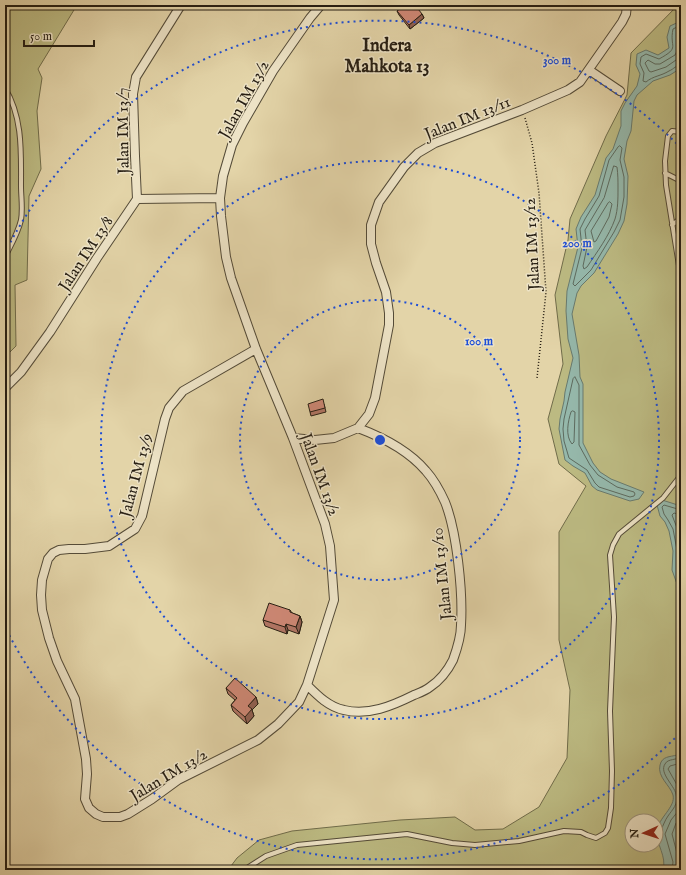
<svg xmlns="http://www.w3.org/2000/svg" width="686" height="875" font-family="'IM FELL English',serif">
<style>
.green{fill:#bcba82;stroke:#706c4a;fill-rule:evenodd}
.water{fill:#95b8ab;stroke:#687a6e}
.lines{fill:none;stroke-linecap:round;stroke-linejoin:round}
.shore{stroke:#5d6a5e;stroke-width:1}
.lane-casing{stroke:#544b38;stroke-width:6}
.street-casing{stroke:#544b38;stroke-width:10}
.path{stroke:#251d12;stroke-width:1.5;stroke-dasharray:1 2;stroke-linecap:butt}
.lane{stroke:#ede3c6;stroke-width:4}
.street{stroke:#ede3c6;stroke-width:8}
.wall{fill:#b37666;stroke:#251d12}
.shaded-wall{fill:#926053;stroke:#251d12}
.building{fill:#d08977;stroke:#251d12}
.ring{fill:none;stroke:#1d4ed8;stroke-width:2;stroke-dasharray:2 4}
.labels{text-anchor:middle;stroke-width:3;stroke-linejoin:round;paint-order:stroke}
.street-label{font-size:16px;fill:#251d12;stroke:#ede3c6}
.quarter-label{font-size:18px;font-weight:bold;fill:#251d12;stroke:#ede3c6}
.centre{fill:#1d4ed8;stroke:#ede3c6;stroke-width:2}
.ring-label{font-size:12px;text-anchor:middle;font-weight:bold;fill:#1d4ed8;stroke:#ede3c6;stroke-width:3;stroke-linejoin:round;paint-order:stroke}
</style>
<rect width="100%" height="100%" fill="#e3d4a8"/>
<filter id="stains"><feTurbulence type="fractalNoise" baseFrequency=".005" numOctaves="4"/><feColorMatrix values="0 0 0 0 .2 0 0 0 0 .09 0 0 0 0 .02 0 0 0 .5 -.17"/></filter>
<radialGradient id="worn" r=".72"><stop offset=".6" stop-color="#630" stop-opacity="0"/><stop offset="1" stop-color="#630" stop-opacity=".3"/></radialGradient>
<path class="green" d="M5,5H77L38,69L42,78L37,111L41,169L29,196L27,280L15,285L16,346L5,357Z
M678,5H681V870H228L237,858L259,840L292,831L400,820L455,817L475,830L503,829L539,807L567,758L570,690L559,640V532L586,486L559,464L548,419L563,364L555,295L568,240L570,219L606,136L627,95L631,53ZM632,821H656V845H632Z"/>
<path class="water" d="M681,21V68L670,75L653,81L637,95L634,101L631,131L627,141L624,159L628,176L627,204L624,221L618,234L594,273L581,286L577,293L572,314L579,355L580,377L583,384V443L593,463L600,472L611,479L644,492L639,499L630,501L597,490L592,486L585,473L573,466L565,460L559,429L560,419L564,401L565,392L573,358L568,339L566,311L567,291L578,247L576,229L581,217L595,195L606,158L613,149L621,126V111L625,103L637,86L640,74L636,65L637,54L646,50L658,55L669,48L667,37L670,26Z
M662,500L681,506V627L678,617L677,584L672,570L673,551L669,531L665,522L660,516L657,505Z
M681,629V653C675,644 676,638 681,629Z
M681,745V870H663C667,856 656,845 657,831C658,818 676,807 673,795C670,785 657,777 660,765C662,756 670,757 677,755Z"/>
<g class="lines">
<path class="shore" d="M681,25L673,29C669,48 681,47 659,59L646,54L641,57L640,64L644,73L643,81L646,82C653,76 661,76 669,71C674,69 676,65 681,65
M681,31L677,33L678,49L675,55L660,64H655L648,60L645,63L649,71L651,72L666,67L676,60H681
M620,146L622,148L620,160L624,177V197L620,220L614,232L591,270L575,286L573,284L582,248L580,229L585,219L599,196L609,160L618,147Z
M614,166L617,167C618,175 618,181 618,188C618,199 618,209 615,219C609,236 597,252 587,267L584,269L583,266L587,247L585,230L604,198Z
M610,202L612,204L609,217L596,241L594,242L591,231L608,203Z
M575,377L579,385V445L590,465L598,475L617,487L634,492L635,494L634,496L630,497L599,487L595,483L587,470L569,458L564,441L563,429L564,419L573,379Z
M573,411L575,412L574,442L572,444C565,436 568,421 571,412Z
M681,510L664,505L662,507L664,514L668,520L673,529L677,550V570L681,586
M681,515L674,513L672,515L677,528L681,547
M681,763L670,766L668,769L681,792
M656,832L661,830C663,826 665,820 668,816C672,810 679,804 676,794C674,785 659,773 665,764C668,758 677,761 681,756
M672,870L673,862L665,834L671,820L679,810L681,802
M678,870L679,861L672,834L676,823L681,818"/>
<defs>
<path id="lane" d="M5,88C23,118 21,152 21,186C21,197 23,209 21,220C18,233 11,245 5,257
M681,132L672,131L668,136L665,161L666,185L681,278
M665,173L681,181
M672,225L681,218
M681,337V342
M244,870L266,856L297,845L407,834L452,843L475,845L519,841L564,831L581,832L587,835L596,838L605,833L608,828L611,808L612,771L610,711L614,617L610,555L613,545L619,534L663,498L681,475"/>
<path id="street" d="M589,70L620,91
M137,199L135,156L133,94L136,77L181,5
M256,349L183,391L169,408L165,419L142,516L135,529L109,546L85,549H69L59,550L53,553L48,559L42,580L41,595L42,610L49,638L57,661L75,699L86,759L87,774L85,799L89,808L96,814L103,817H120L128,814L152,799L178,780L258,740L278,724L299,702L307,685L334,600L330,546L325,524L293,438L256,349L231,278L226,257L221,216L220,198L223,176L232,145L243,123L273,71L310,18L321,5
M5,388L21,372L50,332L97,258L137,199L220,198
M293,438L315,440L334,438L358,428L369,414L375,398L389,325V313L386,292L376,263L371,244V225L379,202L404,167L418,153L435,143L522,110L568,90L580,82L622,22L626,14L627,5
M307,685C318,696 329,707 344,710C368,716 392,706 414,695C419,693 425,691 430,687C439,681 448,670 453,660C457,649 461,636 461,625C463,593 457,532 445,502C440,491 434,480 426,471C409,451 382,437 358,428"/>
</defs>
<use href="#lane" class="lane-casing"/>
<use href="#street" class="street-casing"/>
<path class="path" d="M525,118L532,143L539,193L546,292L537,378"/>
<use href="#lane" class="lane"/>
<use href="#street" class="street"/>
</g>
<path class="wall" d="M397,11L422,14L424,18L410,29L399,15Z
M324,404L326,412L311,416L310,412Z
M290,610L292,613L300,616L302,622L299,634L288,630L287,634L265,626L263,620Z
M226,688L256,697L258,704L252,710L254,716L247,724L233,711L231,705L235,700L228,694Z"/>
<path class="shaded-wall" d="M422,14L424,18L410,29L409,25Z
M300,616L302,622L299,634L296,627Z
M286,624L288,630L287,634L285,627Z
M256,697L258,704L252,710L254,716L247,724L245,717L248,706Z"/>
<path class="building" d="M405,5H415L422,14L409,25L397,11Z
M681,185V198H680L679,186Z
M323,399L325,408L310,412L308,404Z
M269,603L290,610V612L300,616L296,627L286,624L285,627L263,620Z
M235,678L256,697L248,706L252,709L245,717L231,705L237,698L226,688Z"/>
<g class="ring">
<circle cx="380" cy="440" r="140"/>
<circle cx="380" cy="440" r="279"/>
<path d="M679 734A419 419 0 0 1 5 627M5 253A419 419 0 0 1 679 146"/>
</g>
<g class="labels">
<g class="street-label">
<text transform="translate(243 99) rotate(-61)" y="6">Jalan IM 13/2</text>
<text transform="translate(467 117) rotate(-22)" y="6">Jalan IM 13/11</text>
<text transform="translate(122 131) rotate(-91)" y="6">Jalan IM 13/7</text>
<text transform="translate(531 244) rotate(-93)" y="6">Jalan IM 13/12</text>
<text transform="translate(85 253) rotate(-57)" y="6">Jalan IM 13/8</text>
<text transform="translate(321 474) rotate(70)" y="6">Jalan IM 13/2</text>
<text transform="translate(135 475) rotate(-75)" y="6">Jalan IM 13/9</text>
<text transform="translate(441 574) rotate(-96)" y="6">Jalan IM 13/10</text>
<text transform="translate(168 774) rotate(-31)" y="6">Jalan IM 13/2</text>
</g>
<g class="quarter-label">
<text x="387" y="51">Indera<tspan x="387" dy="21">Mahkota 13</tspan></text>
</g>
</g>
<circle cx="380" cy="440" r="6" class="centre"/>
<g class="ring-label">
<text x="557" y="64">300 m</text>
<text x="577" y="247">200 m</text>
<text x="479" y="345">100 m</text>
</g>
<rect width="686" height="875" fill="none" stroke="#e3d4a8" stroke-width="20"/>
<rect x="6" y="6" width="674" height="863" fill="none" stroke="#251d12" stroke-width="2"/>
<rect x="10" y="10" width="666" height="855" fill="none" stroke="#251d12"/>
<g transform="translate(644 833) rotate(267)"><circle r="19" fill="#ede3c6" stroke="#9d947e"/>
<path d="M0-3L7 15L0 10L-7 15Z" fill="#8f2418"/>
<text y="-6" font-size="11" font-weight="bold" text-anchor="middle" fill="#251d12">N</text>
</g>
<path d="M24 40v6h70v-6" fill="none" stroke="#251d12" stroke-width="2"/>
<text x="30" y="40" font-size="12" fill="#251d12" stroke="#ede3c6" stroke-width="3" paint-order="stroke">50 m</text>
<rect width="100%" height="100%" filter="url(#stains)"/>
<rect width="100%" height="100%" fill="url(#worn)"/>
</svg>
